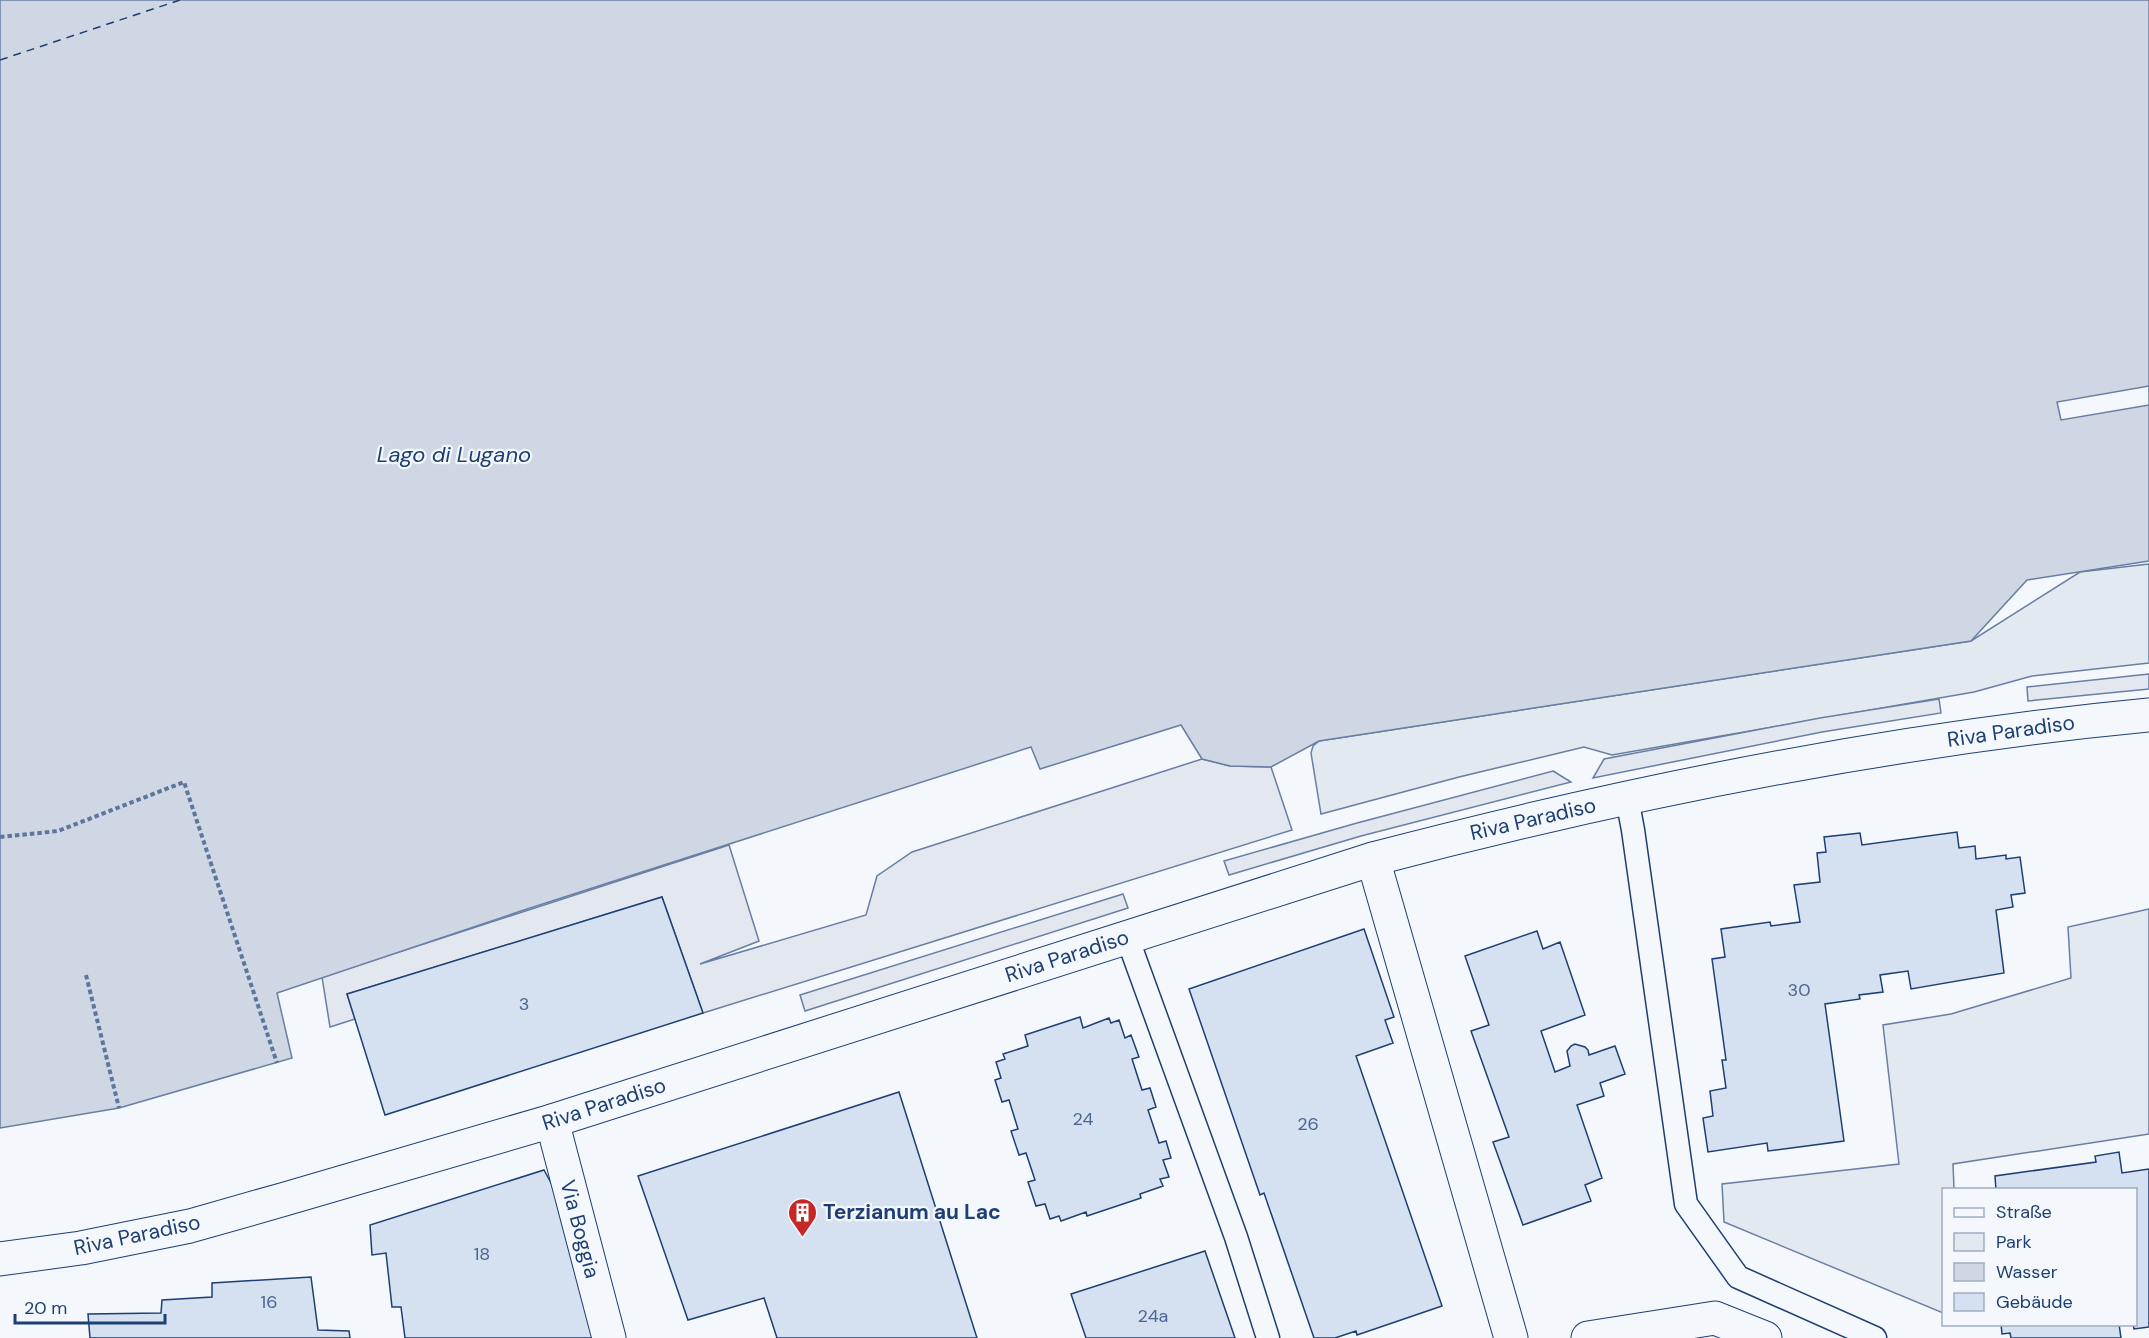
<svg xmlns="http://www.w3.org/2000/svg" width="2149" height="1338" font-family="'DM Sans',sans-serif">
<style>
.green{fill:#e3e9f0;stroke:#687fa3;stroke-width:1.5}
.parking{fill:#e3e8f0;stroke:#687fa3;stroke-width:1.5}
.water{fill:#cfd7e4;stroke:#687fa3;stroke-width:1.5}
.pier{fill:#f4f7fb;stroke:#687fa3;stroke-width:1.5}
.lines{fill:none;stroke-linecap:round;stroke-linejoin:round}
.ferry{stroke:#1d3f73;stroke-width:1.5;stroke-dasharray:8 6;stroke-linecap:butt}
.building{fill:#d5e0f0;stroke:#1d3f73;stroke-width:1.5}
.lane-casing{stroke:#1d3f73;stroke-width:25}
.street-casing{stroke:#1d3f73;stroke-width:35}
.primary-casing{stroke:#1d3f73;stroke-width:35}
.path{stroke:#5e769c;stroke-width:4;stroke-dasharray:4.5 3;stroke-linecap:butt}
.lane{stroke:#f4f7fb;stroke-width:22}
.street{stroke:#f4f7fb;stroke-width:33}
.primary{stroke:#f4f7fb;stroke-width:33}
.labels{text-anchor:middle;stroke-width:4.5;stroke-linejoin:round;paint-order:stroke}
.number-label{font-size:18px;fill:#4b6792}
.street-label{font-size:21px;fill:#1d3f73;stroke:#f4f7fb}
.poi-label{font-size:21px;font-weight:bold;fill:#1d3f73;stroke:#f4f7fb;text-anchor:start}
.water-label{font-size:22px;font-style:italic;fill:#1d3f73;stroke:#f4f7fb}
</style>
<rect width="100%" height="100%" fill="#f4f7fb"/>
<path class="green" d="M2149,564V663L2032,676L1974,692L1612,755L1584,747L1459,777L1321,814L1311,753L1313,746L1319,741L1971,641L2080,572Z
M2149,909V1134L1953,1164L1954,1189L1944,1190L1943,1313L1724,1222L1722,1184L1899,1164L1883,1025L1951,1014L2071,978L2068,927Z"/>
<path class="parking" d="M2149,674V689L2028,701L2027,687Z
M1939,699L1941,713L1822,732L1593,778L1604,759L1820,718Z
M1202,759L1230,766L1271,767L1292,830L703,1013L662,897L347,994L355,1019L330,1027L322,977L729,845L759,941L700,964L866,915L877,876L912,852Z
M1553,771L1571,782L1361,836L1229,875L1224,861L1357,823Z
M1123,894L1128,908L805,1011L800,995Z"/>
<path class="water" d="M0,0H2149V561L2027,580L1971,641L1319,741L1271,767L1230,766L1202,759L1181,725L1040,769L1031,747L524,910L277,993L292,1058L119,1108L0,1128Z"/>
<path class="pier" d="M2149,386V405L2061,420L2057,402Z"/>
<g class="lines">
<path class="ferry" d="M0,60L180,0"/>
</g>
<path class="building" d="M1957,832L1959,848L1975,846L1976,859L2006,855V859L2020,857L2025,893L2011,895L2013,907L1996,910L2004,973L1911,989L1908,971L1880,975L1883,992L1859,995L1860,999L1825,1004L1844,1141L1768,1151L1767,1143L1708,1152L1703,1118L1713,1116L1710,1091L1726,1088L1722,1060H1726L1712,959L1725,957L1721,929L1770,922L1771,926L1800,922L1794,885L1820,882L1817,853L1826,852L1824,837L1860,833L1862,845Z
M662,897L703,1013L385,1115L347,994Z
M1364,929L1394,1017L1385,1020L1393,1043L1356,1056L1442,1306L1357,1335L1356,1331L1335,1338H1314L1264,1193L1260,1195L1189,989Z
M1537,931L1543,949L1560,942L1585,1015L1541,1031L1555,1072L1570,1066L1567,1051L1571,1046L1575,1044L1585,1047L1588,1050L1589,1055L1615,1046L1625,1074L1600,1083L1604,1096L1577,1105L1602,1178L1585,1185L1591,1201L1523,1225L1493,1142L1509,1137L1471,1031L1489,1025L1465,956Z
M1080,1017L1083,1028L1109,1018L1111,1023L1119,1020L1125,1038L1131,1035L1139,1057L1132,1059L1142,1090L1150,1088L1156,1107L1148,1110L1159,1143L1166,1141L1171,1158L1163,1160L1169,1177L1160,1179L1163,1186L1140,1194L1141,1198L1087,1216L1086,1212L1061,1221L1059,1216L1050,1219L1045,1204L1036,1206L1028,1182L1035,1180L1026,1153L1019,1155L1011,1131L1018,1129L1009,1100L1002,1102L995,1080L1001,1078L996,1062L1005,1059L1003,1054L1028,1046L1025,1035Z
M899,1092L977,1338H777L764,1298L688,1320L638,1176Z
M2119,1152L2122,1173L2149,1169V1327L2134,1329L2133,1324H2136V1190H1996L1995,1176L2096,1162L2095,1156Z
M544,1170L567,1212L598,1338H405L401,1307H392L386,1253L372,1255L370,1225Z
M1205,1251L1235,1338H1086L1071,1294Z
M311,1277L318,1330L349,1331L350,1338H90L88,1314L161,1313L162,1300L212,1297V1283Z
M2001,1324H2119L2121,1338H2011L2010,1333L2002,1334Z"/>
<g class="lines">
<defs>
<path id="lane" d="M1627,798L1633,830L1686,1204L1738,1277L1875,1338
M1127,937L1236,1237L1268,1338"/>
<path id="street" d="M1373,859L1511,1338
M552,1121L609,1338
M1588,1338L1715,1318L1765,1338"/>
<path id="primary" d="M0,1259L81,1248L190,1226L285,1199L552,1121L1373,859C1628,792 1886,740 2149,715"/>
</defs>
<use href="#lane" class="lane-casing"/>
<use href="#street" class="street-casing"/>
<use href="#primary" class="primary-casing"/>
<path class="path" d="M0,837L58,831L184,782L277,1063
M86,975L119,1108"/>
<use href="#lane" class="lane"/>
<use href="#street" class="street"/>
<use href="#primary" class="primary"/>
</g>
<defs>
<symbol id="building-pin" viewBox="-11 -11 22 30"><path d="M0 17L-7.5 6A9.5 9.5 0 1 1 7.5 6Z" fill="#c62828" stroke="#f4f7fb"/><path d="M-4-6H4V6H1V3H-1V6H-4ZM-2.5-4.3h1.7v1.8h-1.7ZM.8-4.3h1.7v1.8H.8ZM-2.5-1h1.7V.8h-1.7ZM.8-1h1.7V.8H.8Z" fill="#fff"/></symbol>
</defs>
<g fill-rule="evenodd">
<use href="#building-pin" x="786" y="1196" width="33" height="45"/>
</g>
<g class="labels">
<g class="number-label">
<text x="1799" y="996">30</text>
<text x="524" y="1010">3</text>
<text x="1083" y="1125">24</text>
<text x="1308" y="1130">26</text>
<text x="482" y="1260">18</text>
<text x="269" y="1308">16</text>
<text x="1153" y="1322">24a</text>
</g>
<g class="street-label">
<text transform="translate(2011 731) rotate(-8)" y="7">Riva Paradiso</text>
<text transform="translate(1533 819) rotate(-13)" y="7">Riva Paradiso</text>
<text transform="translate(1067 956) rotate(-18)" y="7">Riva Paradiso</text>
<text transform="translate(604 1104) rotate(-18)" y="7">Riva Paradiso</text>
<text transform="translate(580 1229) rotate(75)" y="7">Via Boggia</text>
<text transform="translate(137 1235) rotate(-12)" y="7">Riva Paradiso</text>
</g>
<g class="poi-label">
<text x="823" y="1219">Terzianum au Lac</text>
</g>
<g class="water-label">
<text x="454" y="462">Lago di Lugano</text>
</g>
</g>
<rect x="1942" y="1188" width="195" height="138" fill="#f4f7fb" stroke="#9eadc5" stroke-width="1.5"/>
<rect x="1954" y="1208" width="30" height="9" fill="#f4f7fb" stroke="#9eadc5" stroke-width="1.5"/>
<text x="1996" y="1218" font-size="18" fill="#1d3f73">Straße</text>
<rect x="1954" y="1233" width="30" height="18" fill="#e3e9f0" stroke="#9eadc5" stroke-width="1.5"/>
<text x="1996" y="1248" font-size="18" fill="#1d3f73">Park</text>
<rect x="1954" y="1263" width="30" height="18" fill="#cfd7e4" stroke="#9eadc5" stroke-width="1.5"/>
<text x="1996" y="1278" font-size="18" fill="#1d3f73">Wasser</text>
<rect x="1954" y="1293" width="30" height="18" fill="#d5e0f0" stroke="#9eadc5" stroke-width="1.5"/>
<text x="1996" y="1308" font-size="18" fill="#1d3f73">Gebäude</text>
<path d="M15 1314v9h150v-9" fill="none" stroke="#1d3f73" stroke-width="3"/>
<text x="24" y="1314" font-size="18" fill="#1d3f73" stroke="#f4f7fb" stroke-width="4.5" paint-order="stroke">20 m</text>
</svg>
